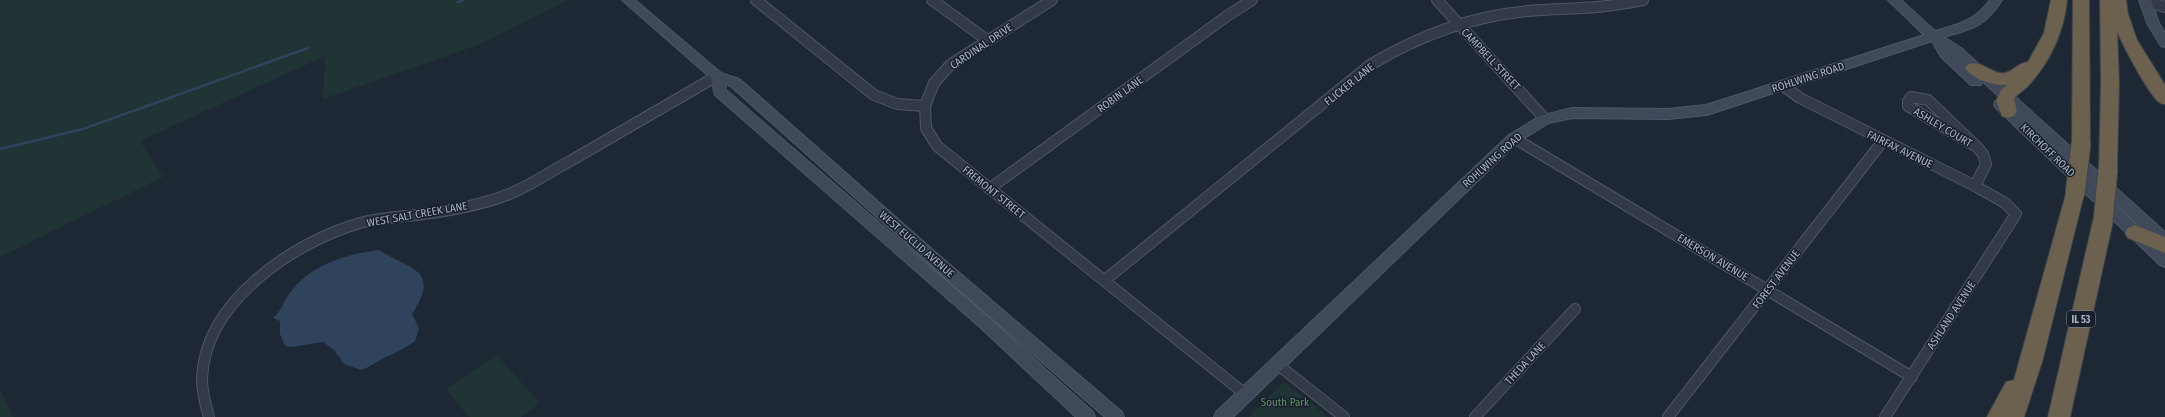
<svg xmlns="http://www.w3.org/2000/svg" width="2165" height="417" font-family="'Fira Sans Condensed',sans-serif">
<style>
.green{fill:#203436}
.water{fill:#30435d}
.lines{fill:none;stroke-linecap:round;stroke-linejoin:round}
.stream{stroke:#30435d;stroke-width:2.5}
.street-casing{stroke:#4f5764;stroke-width:12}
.secondary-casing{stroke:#4f5764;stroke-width:2}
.highway-casing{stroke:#3c4450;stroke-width:2}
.street{stroke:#313a46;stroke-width:10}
.secondary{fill:#3f4959;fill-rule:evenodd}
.highway{fill:#6c604e;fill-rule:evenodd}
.highway-bridge-casing{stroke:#3c4450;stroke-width:21;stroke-linecap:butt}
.highway-bridge{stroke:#6c604e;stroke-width:19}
.labels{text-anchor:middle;stroke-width:3;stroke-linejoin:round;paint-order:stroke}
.shield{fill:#171f2a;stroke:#7f8795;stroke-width:1}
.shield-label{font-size:10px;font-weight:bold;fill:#abb4c3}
.street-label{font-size:11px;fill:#abb4c3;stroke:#171f2a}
.park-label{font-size:11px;fill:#63936d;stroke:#171f2a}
</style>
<rect width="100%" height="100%" fill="#1e2835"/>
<path class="green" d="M0,0H568L478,45L323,99L325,56L140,141L163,177L0,257Z
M497,355L540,403L521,417H469L446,389Z
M1284,382L1328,417H1248Z
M0,389L13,417H0Z"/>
<path class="water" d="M379,250C411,270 441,269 412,314L419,328L415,341C406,348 397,352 386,357C377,361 371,367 361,370L344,364L334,350L323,342L292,347L285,346L280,334V321L273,318C282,310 283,302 290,293C310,265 346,254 379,250Z"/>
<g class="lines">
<path class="stream" d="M458,2L463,0
M0,149L83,129L308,48"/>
<defs>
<path id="street" d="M756,0L874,95L897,104L925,106L926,128L937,146L1245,394
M932,0L987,40
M1437,0L1545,119
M2146,2L2165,7
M1783,86L1800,98L1975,186L2005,203L2016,214L1885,417
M1911,97L1928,100L1977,147L1908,106V101Z
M925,106L934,83L951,64L1052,0
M1514,138L1912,377
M1975,186L1986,164L1983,154L1977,147
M989,189L1227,16L1252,0
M1105,280L1370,65C1418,36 1472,16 1528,11C1567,8 1605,9 1643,0
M1277,364L1344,417
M209,417C205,404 202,391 202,378C205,301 294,242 360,223C379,218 397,217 416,215C449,211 484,205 514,192C534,183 553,170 572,160C621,132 669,104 717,76
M1475,417L1575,309
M1668,417L1883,141"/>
<path id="secondary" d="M622,0H635L721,73L739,79L744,83L935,252L1122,412L1124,417H1105L925,260L734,89L725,83L726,90L991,320L1093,412L1095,417H1076L981,328L715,95L711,78Z
M1888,0H1901L1935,31C1959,24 1975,21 1990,0H2002C1985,27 1972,29 1944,37L1961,48L2165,232V247L2160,245L2055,148L2165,252V267L2160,265L1995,107L1994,104L1995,101L2003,100L1982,81L1981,85H1971L1941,57L1932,41L1707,115L1668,119L1572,118L1549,123L1519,141L1233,417H1214L1216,412L1509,135L1540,116L1572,108L1668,109L1706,105L1924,35Z
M2139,0H2151L2159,23L2165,33V47L2161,46L2147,23Z"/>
<path id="highway" d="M2051,0H2067C2064,32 2050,62 2028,86C2024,90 2018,94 2014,98L2017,112L2014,116L2008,118L2002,116L1996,101L2001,90L2007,85C1994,86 1972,79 1965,68L1968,64C1981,60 1988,71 2000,73C2011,75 2018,62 2028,62L2044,33Z
M2073,0H2089L2090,144L2087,149L2081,151L2075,149L2072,144Z
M2100,0H2126L2128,14L2137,40L2165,85V104C2163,104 2161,104 2159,102C2149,95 2122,44 2117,31L2119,84L2117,169L2115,174L2108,176L2101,174L2099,169L2101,84Z
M2075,187L2082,189L2084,194L2042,362L2024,417H1987L2006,382L2014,380L2066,194L2068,189Z
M2103,214L2110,216L2113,221L2070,417H2048L2093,221L2096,216Z
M2135,225L2165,237V253L2128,238L2125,233L2128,228Z"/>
</defs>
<use href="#street" class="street-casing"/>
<use href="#secondary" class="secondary-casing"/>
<use href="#highway" class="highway-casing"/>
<use href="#street" class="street"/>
<use href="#secondary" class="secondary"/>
<use href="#highway" class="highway"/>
<defs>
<path id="highway-bridge" d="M2075,194L2081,144
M2103,221L2108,169"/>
</defs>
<use href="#highway-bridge" class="highway-bridge-casing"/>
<use href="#highway-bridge" class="highway-bridge"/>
</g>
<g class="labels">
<rect class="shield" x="2067" y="311" width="28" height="16" rx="3"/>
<g class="shield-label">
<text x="2081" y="323">IL 53</text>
</g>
<g class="street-label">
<text transform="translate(981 46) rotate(-34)" y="4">CARDINAL DRIVE</text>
<text transform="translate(1491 59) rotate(47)" y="4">CAMPBELL STREET</text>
<text transform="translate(1808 77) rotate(-18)" y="4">ROHLWING ROAD</text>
<text transform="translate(1349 84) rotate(-39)" y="4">FLICKER LANE</text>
<text transform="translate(1120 94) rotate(-36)" y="4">ROBIN LANE</text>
<text transform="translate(1943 127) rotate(31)" y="4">ASHLEY COURT</text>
<text transform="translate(1900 149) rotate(26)" y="4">FAIRFAX AVENUE</text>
<text transform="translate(2048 150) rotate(44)" y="4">KIRCHOFF ROAD</text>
<text transform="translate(1492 160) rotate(-42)" y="4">ROHLWING ROAD</text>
<text transform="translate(994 192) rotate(39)" y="4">FREMONT STREET</text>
<text transform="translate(417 214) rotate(-10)" y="4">WEST SALT CREEK LANE</text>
<text transform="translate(917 244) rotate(41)" y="4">WEST EUCLID AVENUE</text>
<text transform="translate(1713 257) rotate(31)" y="4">EMERSON AVENUE</text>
<text transform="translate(1776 279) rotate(-53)" y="4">FOREST AVENUE</text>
<text transform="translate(1951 315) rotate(-57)" y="4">ASHLAND AVENUE</text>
<text transform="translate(1525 363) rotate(-47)" y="4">THEDA LANE</text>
</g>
<g class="park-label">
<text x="1285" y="406">South Park</text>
</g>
</g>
</svg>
